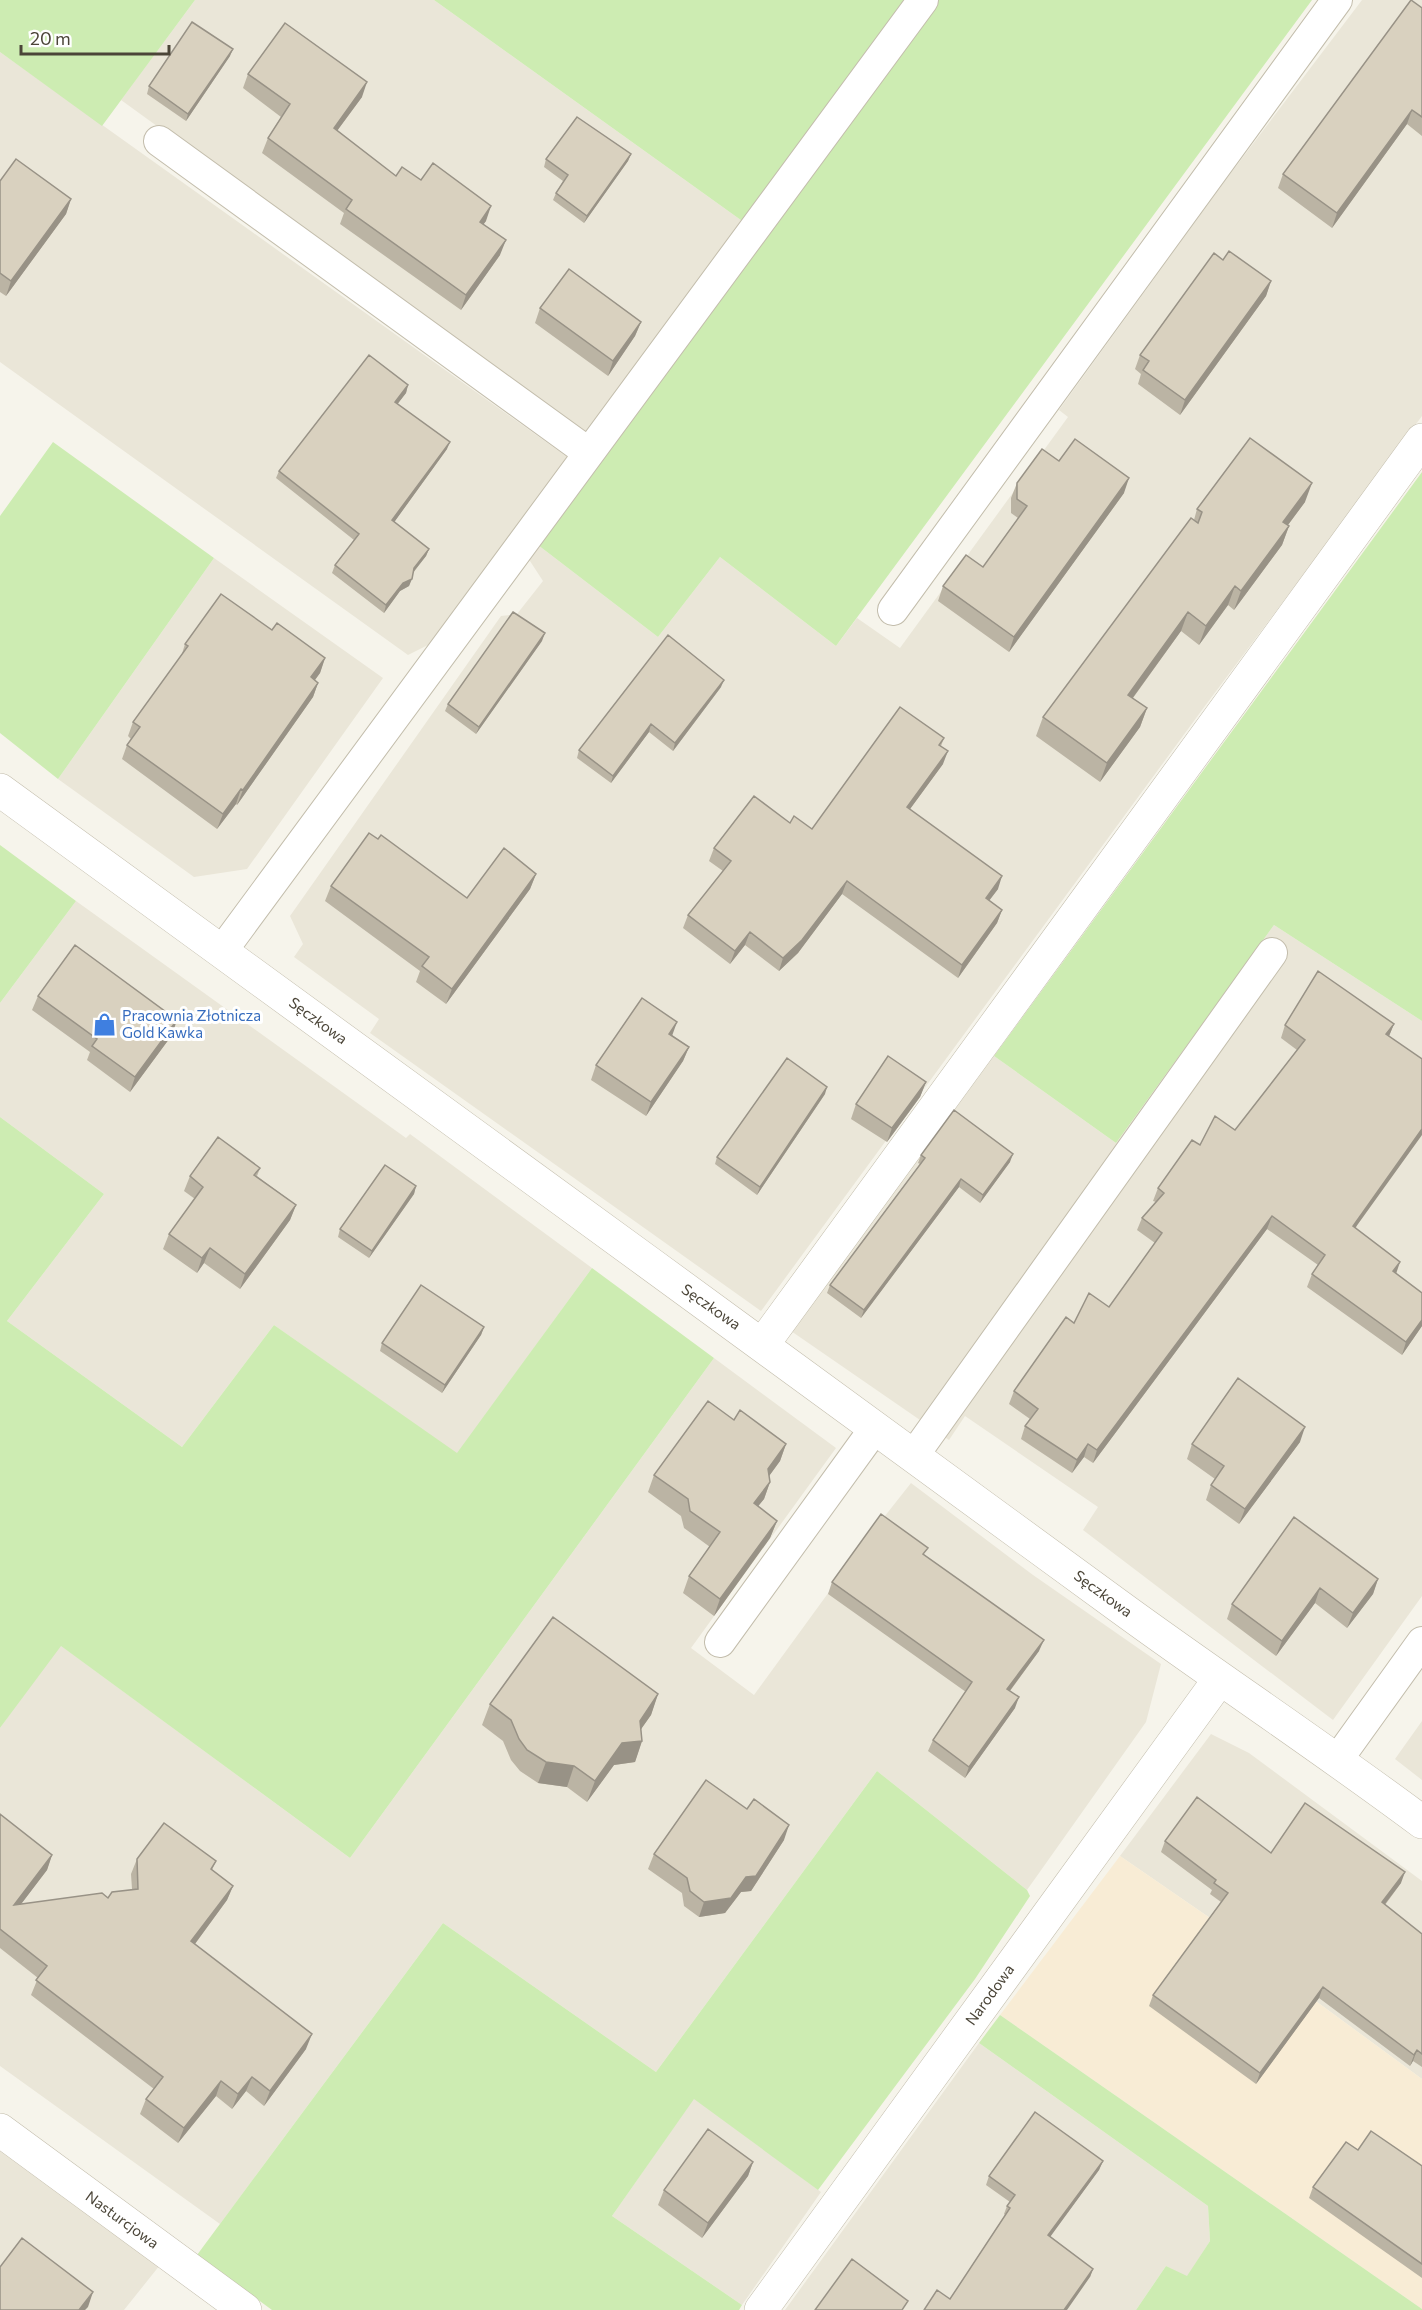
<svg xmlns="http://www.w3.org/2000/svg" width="1422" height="2310" font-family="Commissioner,sans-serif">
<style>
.residential{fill:#eae6d8}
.commercial{fill:#f8ecd5}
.green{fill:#cdecb2}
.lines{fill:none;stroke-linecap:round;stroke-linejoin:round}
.service-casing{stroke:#c3bdac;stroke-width:32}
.minor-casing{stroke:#c3bdac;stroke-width:34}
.service{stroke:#fff;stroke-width:30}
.minor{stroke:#fff;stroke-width:33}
.wall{fill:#bbb4a4}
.shaded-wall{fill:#989286}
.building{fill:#d9d1bf;stroke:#989286;stroke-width:1.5}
.labels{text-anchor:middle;stroke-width:6;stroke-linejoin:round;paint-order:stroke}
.shop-label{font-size:15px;fill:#366cbe;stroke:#fff;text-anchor:start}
.street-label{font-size:15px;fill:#4b4538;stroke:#fff}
</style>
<rect width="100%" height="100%" fill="#f6f4eb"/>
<path class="residential" d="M195,0H434L745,223L587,437L121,100Z
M1362,0H1422V416L1202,710L761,1311L370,1033L379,1019L294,957L303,944L290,916L501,616L517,614L543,581L528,558L538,545L658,637L720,557L836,646L857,618L900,648L1068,417L1059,410L1224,182Z
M0,52L570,459L436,641L408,655L0,362Z
M214,558L383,678L247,869L194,877L58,779Z
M76,901L406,1138L410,1134L592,1268L457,1454L274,1325L182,1447L7,1321L104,1194L0,1117V1003Z
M1274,925L1422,1021V1596L1333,1720L1083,1530L1098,1507L965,1416L949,1440L791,1331L994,1056L1116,1143Z
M714,1358L836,1448L691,1648L754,1695L877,1526L911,1483L1033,1575L1161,1664L1146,1722L1027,1890L877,1771L656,2072L443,1923L220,2224L0,2066V1728L60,1645L350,1858Z
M1422,1721V1780L1395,1759Z
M1211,1734L1249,1753L1422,1881V2079L1317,2002L1239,1938L1120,1856Z
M979,2043L1208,2206L1210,2241L1187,2277L1166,2266L1136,2310H785Z
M694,2098L821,2192L742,2305L612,2216Z
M0,2149L160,2265L124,2310H0Z"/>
<path class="commercial" d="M1120,1856L1239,1938L1317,2002L1422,2079V2309L1000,2015Z"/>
<path class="green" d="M0,0H195L102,126L0,52Z
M434,0H911L745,223Z
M933,0H1312L836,646L720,557L658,637L538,545Z
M53,442L214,558L58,779L0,733V516Z
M1422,472V1021L1274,925L1116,1143L994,1056Z
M0,845L76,901L0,1003Z
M0,1117L104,1194L7,1321L182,1447L274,1325L457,1453L592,1268L714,1358L350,1858L61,1646L0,1728Z
M877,1771L1027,1890L1030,1896L975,1979L818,2190L694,2099L612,2216L742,2305L739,2310H272L197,2255L443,1923L656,2072Z
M1000,2015L1422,2309V2310H1136L1166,2266L1187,2276L1210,2241L1208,2206L979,2043Z"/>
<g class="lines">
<defs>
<path id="service" d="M159,141L589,453
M893,610L1337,0
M222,951L923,0
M914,1455L1272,953
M720,1642L875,1428
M1338,1759L1422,1642"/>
<path id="minor" d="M0,790C374,1062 747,1334 1120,1607C1220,1680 1323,1748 1422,1822
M763,1344L1422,440
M0,2130L245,2310
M761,2310L1219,1680"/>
</defs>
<use href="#service" class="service-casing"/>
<use href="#minor" class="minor-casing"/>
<use href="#service" class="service"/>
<use href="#minor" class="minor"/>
</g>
<path class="wall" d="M1422,8V136L1407,124L1332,228L1278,188L1283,174Z
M230,56L186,121L147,94L149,86Z
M248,74L362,97L337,131L396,176L421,180L486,221L483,224L500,255L461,310L340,224L344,213L262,153L268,138L281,117L243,88Z
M631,154L628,161L584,223L553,200L556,193L563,181L544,167L546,159Z
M0,181L71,199L66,214L6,296L0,292Z
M1223,260L1271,281L1266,296L1180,415L1138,384L1141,374L1135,369L1140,355Z
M540,308L641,322L635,336L608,376L535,323Z
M408,385L406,393L397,404L447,449L394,522L429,549L426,556L413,573L409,586L400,591L384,613L332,573L335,565L354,540L276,478L279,471Z
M1059,461L1124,493L1009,652L938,601L943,586L983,567L1018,518L1011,513V498L1017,483Z
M1305,502L1288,525L1289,526L1282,545L1234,610L1228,605L1199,645L1181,631L1133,698L1147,708L1140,727L1100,782L1036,736L1043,717L1194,520L1197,509Z
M272,630L325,658L320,673L315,680L318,683L313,697L237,805L236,804L217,829L122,759L127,745L131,739L128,736L133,722L181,657L185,644Z
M542,641L476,734L445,711L448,704Z
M721,687L673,751L649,732L611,783L577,758L579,750Z
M944,738L941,746L943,764L910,809L998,889L989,901L1002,910L997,923L958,978L842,894L798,953L779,971L745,945L730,964L683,928L688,915L723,871L709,861L714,848L790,823L812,829Z
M536,874L530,889L446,1004L416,982L420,971L325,901L331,886L467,898Z
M38,996L172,1035L130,1092L87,1060L90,1052L32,1010Z
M1394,1024L1389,1036L1356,1228L1396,1273L1422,1326L1402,1355L1307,1287L1312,1274L1318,1265L1267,1229L1093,1463L1084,1457L1072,1473L1021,1439L1025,1426L1030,1419L1009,1404L1014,1391L1074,1323L1109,1307L1155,1243L1137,1230L1142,1218L1156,1202L1153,1201L1158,1188L1200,1145L1235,1130L1297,1050L1281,1038L1285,1025Z
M672,1035L689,1047L683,1061L646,1116L591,1080L596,1065Z
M926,1082L920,1097L887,1142L851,1119L856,1104Z
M825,1094L757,1195L715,1164L717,1157Z
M921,1155L1010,1162L980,1203L959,1187L861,1318L827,1293L830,1285L920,1164L918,1163Z
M260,1168L257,1176L296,1205L290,1220L240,1289L204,1263L197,1273L163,1249L169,1234L195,1199L184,1191L190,1176Z
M416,1186L414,1194L369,1258L338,1237L340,1229Z
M484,1327L481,1335L442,1393L380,1351L382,1343Z
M734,1420L786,1444L780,1461L769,1476L770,1482L764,1499L758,1506L777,1521L770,1538L714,1616L683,1593L689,1576L710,1547L684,1528L681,1516L648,1492L654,1475Z
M1300,1442L1239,1524L1206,1500L1211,1485L1215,1479L1187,1459L1192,1444Z
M925,1556L1039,1651L1010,1691L1015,1708L965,1778L928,1751L933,1740L966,1692L828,1594L832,1582Z
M1378,1579L1373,1594L1347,1628L1315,1603L1276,1656L1227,1619L1232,1604Z
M658,1694L651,1715L641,1729L642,1741L635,1762L614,1765L587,1802L567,1787L538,1783L520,1771L511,1760L503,1741L482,1725L490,1704Z
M0,1814L52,1855L47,1870L21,1904L108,1898L132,1889L131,1874L137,1859L216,1861L212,1870L233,1886L227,1900L195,1944L306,2049L264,2106L246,2091L232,2109L216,2096L178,2143L140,2114L146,2099L154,2089L31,1995L38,1978L0,1948Z
M784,1840L751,1891L741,1892L725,1913L699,1917L684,1906L682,1893L648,1869L654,1854Z
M1165,1841L1271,1853L1401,1883L1385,1905L1422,1934V2067L1413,2061L1410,2066L1319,1998L1256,2084L1149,2006L1153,1995L1221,1902L1210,1894L1212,1890L1161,1852Z
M1358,2150L1422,2166V2278L1309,2198L1313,2187Z
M1103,2161L1099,2170L1050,2236L1093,2269L1090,2277L924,2310L950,2299L1005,2215L1004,2214L1007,2206L1010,2202L986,2185L989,2176Z
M753,2162L748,2176L702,2238L658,2205L664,2190Z"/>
<path class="shaded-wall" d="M233,49L230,56L186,121L188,114Z
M367,82L362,97L328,143L334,128Z
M1412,110L1407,124L1332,228L1337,213Z
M631,154L628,161L584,223L587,216Z
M71,199L66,214L6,296L11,281Z
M491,206L486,221L475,236L480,222Z
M506,240L500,255L461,310L466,295Z
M1271,281L1266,296L1180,415L1185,400Z
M641,322L635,336L608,376L613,361Z
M408,385L406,393L393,410L395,402Z
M450,442L447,449L390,528L392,520Z
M1129,478L1124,493L1009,652L1014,637Z
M1312,483L1305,502L1276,541L1283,522Z
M1289,526L1282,545L1234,610L1241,591Z
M429,549L426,556L411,575L414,568Z
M412,579L409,586L400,591L384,613L386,605L403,583Z
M1235,586L1228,605L1199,645L1206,626Z
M1188,612L1181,631L1121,714L1128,695Z
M545,633L542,641L476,734L479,727Z
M325,658L320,673L306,692L311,677Z
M724,680L721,687L673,751L675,743Z
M318,683L313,697L237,805L243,790Z
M1147,708L1140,727L1100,782L1107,763Z
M651,724L649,732L611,783L613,776Z
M948,751L943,764L902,820L907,807Z
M241,789L236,804L217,829L223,814Z
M536,874L530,889L446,1004L452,989Z
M1002,876L998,889L981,911L986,898Z
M847,881L842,894L798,953L779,971L783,958Z
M1002,910L997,923L958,978L962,965Z
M750,932L745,945L730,964L735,951Z
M177,1020L172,1035L130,1092L135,1077Z
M677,1022L672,1036L669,1034Z
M1394,1024L1389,1036L1386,1034Z
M689,1047L683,1061L646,1116L651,1102Z
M926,1082L920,1097L887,1142L892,1128Z
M827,1087L825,1094L757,1195L760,1187Z
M1422,1129V1135L1348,1238L1353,1226Z
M1013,1154L1010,1162L980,1203L983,1195Z
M961,1179L959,1187L861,1318L864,1310Z
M416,1186L414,1194L369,1258L372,1251Z
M296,1205L290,1220L240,1289L245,1274Z
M1272,1216L1267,1229L1093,1463L1097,1450Z
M210,1248L204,1263L197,1273L202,1258Z
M1400,1262L1396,1274L1393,1271Z
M1422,1320V1326L1402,1355L1406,1342Z
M484,1327L481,1335L442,1393L445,1385Z
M1305,1427L1300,1442L1239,1524L1245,1509Z
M786,1444L780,1461L761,1487L768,1469Z
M1088,1444L1084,1457L1072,1473L1077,1460Z
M770,1482L764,1499L747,1520L754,1503Z
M777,1521L770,1538L714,1616L720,1599Z
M1378,1579L1373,1594L1347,1628L1353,1613Z
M1320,1588L1315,1603L1276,1656L1282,1641Z
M1044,1640L1039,1651L1003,1700L1007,1689Z
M658,1694L651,1715L632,1742L640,1721Z
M1019,1697L1015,1708L965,1778L969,1767Z
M642,1741L635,1762L614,1765L587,1802L595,1781L622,1743Z
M546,1762L574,1766L567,1787L538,1783Z
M789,1825L784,1840L751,1891L741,1892L725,1913L699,1917L704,1902L746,1877Z
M52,1855L47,1870L9,1920L14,1905Z
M1405,1872L1401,1883L1378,1913L1382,1902Z
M233,1886L227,1900L186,1956L191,1941Z
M1323,1987L1319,1998L1256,2084L1260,2073Z
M312,2034L306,2049L264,2106L270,2091Z
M1417,2050L1413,2061L1410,2066L1414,2055Z
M252,2077L246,2091L232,2109L238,2094Z
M221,2081L216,2096L178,2143L184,2128Z
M1103,2161L1099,2170L1045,2244L1048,2235Z
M753,2162L748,2176L702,2238L708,2223Z
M1093,2269L1090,2277L1067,2310H1064Z
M93,2292L88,2307L85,2310H79Z"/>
<path class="building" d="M1411,0L1422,8V117L1412,110L1337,213L1283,174Z
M192,22L233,49L188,114L149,86Z
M285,23L367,82L334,128L396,176L402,167L421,180L433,163L491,206L480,222L506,240L466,295L346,209L352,200L268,138L290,104L248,74Z
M577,117L631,154L587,216L556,193L568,175L546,159Z
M16,159L71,199L11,281L0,273V181Z
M1229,251L1271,281L1185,400L1143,370L1149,361L1140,355L1214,253L1223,260Z
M569,269L641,322L613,361L540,308Z
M369,355L408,385L395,402L450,442L392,520L429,549L414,568L412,579L403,583L386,605L335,565L359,534L279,471Z
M1250,438L1312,483L1283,522L1289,526L1241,591L1235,586L1206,626L1188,612L1128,695L1147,708L1107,763L1043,717L1191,518L1198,523L1202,512L1197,509Z
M1075,439L1129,478L1014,637L943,586L966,555L983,567L1027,506L1017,499V483L1042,449L1059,461Z
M221,594L272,630L277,623L325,658L311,677L318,683L243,790L241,789L223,814L127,745L140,727L133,722L188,646L185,644Z
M513,612L545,633L479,727L448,704Z
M668,635L724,680L675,743L651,724L613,776L579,750Z
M900,707L944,738L939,745L948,751L907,807L1002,876L986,898L1002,910L962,965L847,881L802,940L783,958L750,932L735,951L688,915L731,861L714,848L754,796L790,823L794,816L812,829Z
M369,833L378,839L381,835L467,898L504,848L536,874L452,989L422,966L429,957L331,886Z
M75,945L177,1020L135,1077L92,1046L97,1039L38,996Z
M1318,971L1394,1024L1386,1034L1422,1059V1129L1353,1226L1400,1262L1393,1271L1422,1293V1320L1406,1342L1312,1274L1325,1255L1272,1216L1097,1450L1088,1444L1077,1460L1025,1426L1038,1409L1014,1391L1066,1317L1074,1323L1089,1293L1109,1307L1162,1233L1142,1218L1164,1193L1158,1188L1192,1140L1200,1145L1215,1116L1235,1130L1305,1040L1285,1025Z
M642,998L677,1022L669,1034L689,1047L651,1102L596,1065Z
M888,1056L926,1082L892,1128L856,1104Z
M787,1058L827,1087L760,1187L717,1157Z
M954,1110L1013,1154L983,1195L961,1179L864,1310L830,1285L925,1158L921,1155Z
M218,1137L260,1168L254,1175L296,1205L245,1274L210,1248L202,1258L169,1234L203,1187L190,1176Z
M385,1165L416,1186L372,1251L340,1229Z
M421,1285L484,1327L445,1385L382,1343Z
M1238,1378L1305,1427L1245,1509L1211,1485L1224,1466L1192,1444Z
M708,1401L734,1420L740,1410L786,1444L768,1469L770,1482L754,1503L777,1521L720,1599L689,1576L720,1532L690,1511L688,1499L654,1475Z
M881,1514L928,1548L923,1554L1044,1640L1007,1689L1019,1697L969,1767L933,1740L972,1682L832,1582Z
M1294,1517L1378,1579L1353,1613L1320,1588L1282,1641L1232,1604Z
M553,1617L658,1694L640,1721L642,1741L622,1743L595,1781L574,1766L546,1762L527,1750L519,1739L511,1720L490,1704Z
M706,1780L747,1809L754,1799L789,1825L756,1876L746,1877L731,1898L704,1902L690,1891L687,1878L654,1854Z
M1197,1797L1271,1853L1305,1803L1405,1872L1382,1902L1422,1934V2054L1417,2050L1414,2055L1323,1987L1260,2073L1153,1995L1228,1893L1214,1883L1216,1880L1165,1841Z
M0,1814L52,1855L14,1905L102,1893L108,1898L112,1892L138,1889L137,1859L164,1823L216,1861L211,1869L233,1886L191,1941L312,2034L270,2091L252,2077L238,2094L221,2081L184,2128L146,2099L163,2077L36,1980L47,1966L0,1929Z
M1035,2112L1103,2161L1048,2235L1093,2269L1064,2310H924L937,2290L950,2299L1010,2208L1007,2206L1015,2195L989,2176Z
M708,2129L753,2162L708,2223L664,2190Z
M1371,2131L1422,2166V2264L1313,2187L1346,2142L1358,2150Z
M22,2238L93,2292L79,2310H0V2267Z
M852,2259L908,2301L902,2310H815Z"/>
<defs>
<symbol id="shop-bare" viewBox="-9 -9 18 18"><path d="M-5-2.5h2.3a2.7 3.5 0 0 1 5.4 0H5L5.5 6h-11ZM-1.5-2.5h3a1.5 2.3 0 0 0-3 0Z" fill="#3f7fe0" stroke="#fff" stroke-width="2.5" paint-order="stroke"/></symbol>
</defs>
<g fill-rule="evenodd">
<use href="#shop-bare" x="88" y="1008" width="33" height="33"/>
</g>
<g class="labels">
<g class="shop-label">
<text x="122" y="1021">Pracownia Złotnicza<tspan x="122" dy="17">Gold Kawka</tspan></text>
</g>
<g class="street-label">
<text transform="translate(318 1021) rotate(36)" y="5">Sęczkowa</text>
<text transform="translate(711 1307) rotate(35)" y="5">Sęczkowa</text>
<text transform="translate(1103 1594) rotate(36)" y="5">Sęczkowa</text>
<text transform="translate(990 1995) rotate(-54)" y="5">Narodowa</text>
<text transform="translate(122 2220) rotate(36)" y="5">Nasturcjowa</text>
</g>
</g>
<path d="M21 45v9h148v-9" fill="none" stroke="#4b4538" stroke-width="3"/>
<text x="30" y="45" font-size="18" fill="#4b4538" stroke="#ffffff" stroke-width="4.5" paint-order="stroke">20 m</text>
</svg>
